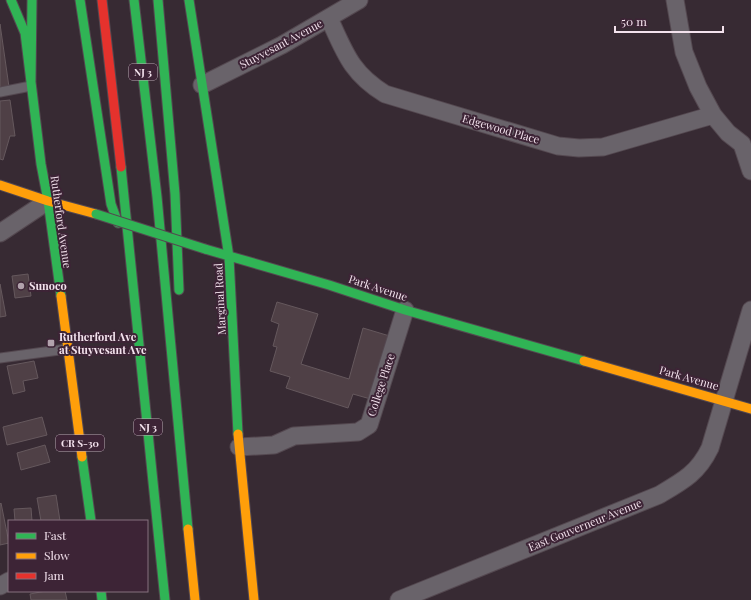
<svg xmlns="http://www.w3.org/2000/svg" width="751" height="600" font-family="'Playfair Display',serif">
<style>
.building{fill:#4f4046;stroke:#65585d}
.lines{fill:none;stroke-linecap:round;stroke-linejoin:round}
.lane-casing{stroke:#544850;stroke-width:11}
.street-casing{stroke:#544850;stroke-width:19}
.fast-casing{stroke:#544850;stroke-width:11}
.slow-casing{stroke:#544850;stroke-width:11}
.jam-casing{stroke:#544850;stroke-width:11}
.lane{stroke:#69636a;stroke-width:9}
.street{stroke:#69636a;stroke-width:17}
.fast{stroke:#30b455;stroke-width:9}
.slow{stroke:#ff9f0a;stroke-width:9}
.jam{stroke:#e5322d;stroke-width:9}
.fast-bridge-casing{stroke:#544850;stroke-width:11;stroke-linecap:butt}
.fast-bridge{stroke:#30b455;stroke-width:9}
.poi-dot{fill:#b1a2ac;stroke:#3d2436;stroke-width:1.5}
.labels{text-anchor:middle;stroke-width:4;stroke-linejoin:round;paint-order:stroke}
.shield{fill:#3d2436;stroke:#bca9b6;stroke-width:1}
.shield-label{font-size:10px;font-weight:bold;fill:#f3e2ed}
.street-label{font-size:11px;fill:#f3e2ed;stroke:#3d2436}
.poi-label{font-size:11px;font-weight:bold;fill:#f3e2ed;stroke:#3d2436;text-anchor:start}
</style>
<rect width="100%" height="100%" fill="#372a33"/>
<path class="building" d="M0,24L9,87L0,89Z
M10,100L15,136H10L3,160L0,159V101Z
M28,274L31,296L15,298L12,276Z
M0,284L6,316L0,317Z
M277,302L318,314L301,364L349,379L363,328L393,337L374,400L353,394L348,408L286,388L290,377L270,371L277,347L273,346L279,324L271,321Z
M34,361L38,378L23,381L25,391L13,394L7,366Z
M42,417L47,435L7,445L3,427Z
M45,445L50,462L21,470L17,453Z
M56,495L60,521H41L37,498Z
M1,503L9,543L0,545V504Z
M31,508L32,521H15L14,509Z
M46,591H65L67,600H31L30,594Z"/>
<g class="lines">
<defs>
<path id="lane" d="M0,92L31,86
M0,358L67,349"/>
<path id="street" d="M675,0L684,52L698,87L713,115L728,133L742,144L751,171
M329,18C345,53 351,73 385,94L558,146L579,148L603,147L713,115
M202,85L282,45L359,0
M0,233L48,201
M239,447L274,445L294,436L358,432L369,425L405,310
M0,586L9,581
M399,600L659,495C683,481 698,473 710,448L751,310"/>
<path id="fast" d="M11,0L25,33L41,164L48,201L61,296
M80,0L111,204L118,223
M134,0L157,197L188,529
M158,0L175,194L179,290
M189,0L229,257L238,434
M31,81L32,0
M121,167L165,600
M205,249L329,285L405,310L584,361
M82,457L91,521
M101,591L102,600"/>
<path id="slow" d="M0,185L48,201L96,214
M61,296L82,457
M584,361L751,409
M238,434L254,600
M188,529L195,600"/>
<path id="jam" d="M102,0L121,167"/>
</defs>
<use href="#lane" class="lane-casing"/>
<use href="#street" class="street-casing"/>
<use href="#fast" class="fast-casing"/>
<use href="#slow" class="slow-casing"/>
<use href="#jam" class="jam-casing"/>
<use href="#lane" class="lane"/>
<use href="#street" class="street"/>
<use href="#fast" class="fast"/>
<use href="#slow" class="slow"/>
<use href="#jam" class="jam"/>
<defs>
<path id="fast-bridge" d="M96,214L205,249"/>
</defs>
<use href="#fast-bridge" class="fast-bridge-casing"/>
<use href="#fast-bridge" class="fast-bridge"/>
</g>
<g class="poi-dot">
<circle cx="21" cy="286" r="4"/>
<rect x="47" y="339" width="8" height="8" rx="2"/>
</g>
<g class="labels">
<g class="shield">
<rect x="129" y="64" width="28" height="16" rx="3"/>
<rect x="134" y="419" width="28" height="16" rx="3"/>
<rect x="56" y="435" width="48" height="16" rx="3"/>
</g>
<g class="shield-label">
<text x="143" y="76">NJ 3</text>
<text x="148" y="431">NJ 3</text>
<text x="80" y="447">CR S-30</text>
</g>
<g class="street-label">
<text transform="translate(281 44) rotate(-28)" y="4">Stuyvesant Avenue</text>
<text transform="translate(501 129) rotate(16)" y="4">Edgewood Place</text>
<text transform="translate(61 222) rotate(82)" y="4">Rutherford Avenue</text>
<text transform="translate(378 288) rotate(18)" y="4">Park Avenue</text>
<text transform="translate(220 299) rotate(-93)" y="4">Marginal Road</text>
<text transform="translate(689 378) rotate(16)" y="4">Park Avenue</text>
<text transform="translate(381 385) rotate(-72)" y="4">College Place</text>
<text transform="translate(585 525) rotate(-22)" y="4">East Gouverneur Avenue</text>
</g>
<g class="poi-label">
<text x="29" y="290">Sunoco</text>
<text x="59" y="341">Rutherford Ave<tspan x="59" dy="13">at Stuyvesant Ave</tspan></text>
</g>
</g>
<rect x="8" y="520" width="140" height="72" fill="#3d2436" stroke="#86707f"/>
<rect x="16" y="533" width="20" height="6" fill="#30b455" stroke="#86707f"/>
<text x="44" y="540" font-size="12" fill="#f3e2ed">Fast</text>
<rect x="16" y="553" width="20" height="6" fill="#ff9f0a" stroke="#86707f"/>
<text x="44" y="560" font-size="12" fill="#f3e2ed">Slow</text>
<rect x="16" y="573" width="20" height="6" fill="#e5322d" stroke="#86707f"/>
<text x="44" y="580" font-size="12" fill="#f3e2ed">Jam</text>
<path d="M615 26v6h108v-6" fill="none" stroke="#f3e2ed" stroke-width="2"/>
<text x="621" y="26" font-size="12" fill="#f3e2ed" stroke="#3d2436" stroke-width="3" paint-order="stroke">50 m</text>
</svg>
